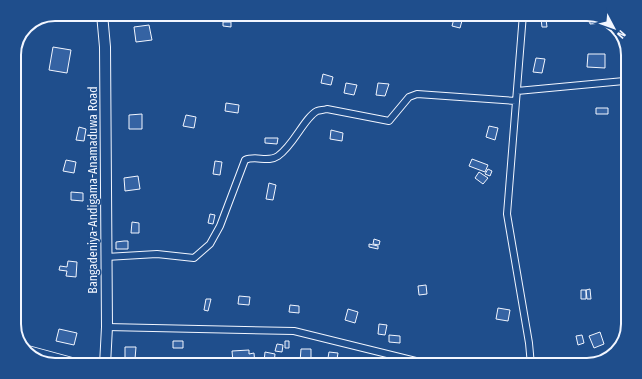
<svg xmlns="http://www.w3.org/2000/svg" width="642" height="379" font-family="'Fira Sans Condensed',sans-serif">
<style>
.building{fill:#3563a3;stroke:#f2f6ff}
.lines{fill:none;stroke-linecap:round;stroke-linejoin:round}
.minor-casing{stroke:#f2f6ff;stroke-width:8}
.primary-casing{stroke:#f2f6ff;stroke-width:12}
.minor{stroke:#1f4e8c;stroke-width:6}
.primary{stroke:#1f4e8c;stroke-width:10}
.labels{text-anchor:middle;stroke-width:3;stroke-linejoin:round;paint-order:stroke}
.street-label{font-size:12px;fill:#f2f6ff;stroke:#1f4e8c}
.rim{fill:none;stroke:#f2f6ff;stroke-width:2}
</style>
<rect width="100%" height="100%" fill="#1f4e8c"/>
<path class="building" d="M360,14H369L367,20L359,18Z
M455,15L463,17L460,28L452,26Z
M589,15L602,18L603,23L590,24Z
M541,19H546L547,27H542Z
M223,22H231V27L223,26Z
M149,25L152,40L136,42L134,27Z
M53,47L71,50L67,73L49,70Z
M588,54H605V68L587,67Z
M536,58L545,59L542,73L533,72Z
M323,74L333,77L331,85L321,83Z
M346,83L357,85L354,95L344,93Z
M378,83L389,84L385,96L376,95Z
M226,103L239,105L238,113L225,111Z
M596,108H608V114H596Z
M142,114V129H129V115Z
M186,115L196,117L194,128L183,126Z
M489,126L498,128L495,140L486,137Z
M79,127L86,129L84,141L76,140Z
M331,130L343,133L342,141L330,139Z
M265,138H278L277,144L265,143Z
M472,159L488,165L485,172L469,166Z
M66,160L76,162L74,173L63,171Z
M215,161L222,162L220,175L213,174Z
M488,169L492,171L490,176L485,174Z
M479,172L488,178L483,184L475,178Z
M138,176L140,189L125,191L124,178Z
M269,183L276,185L273,200L266,199Z
M71,192L83,193V201L71,200Z
M210,214L215,215L213,224L208,223Z
M132,222L139,223V233H131Z
M374,239L380,241L379,245L373,244Z
M124,241H128V249H116V242Z
M369,244L378,246V249L369,247Z
M68,261L77,262L76,277L66,276L67,271L59,270L60,266L67,267Z
M426,285L427,294L419,295L418,286Z
M590,289L591,299H587L586,290Z
M581,290H586V299H581Z
M239,296L250,297L249,305L238,304Z
M206,299H211L208,311L204,310Z
M290,305L299,306V313L289,312Z
M498,308L510,310L508,321L496,319Z
M348,309L358,312L355,323L345,320Z
M379,324L387,325L385,335L378,334Z
M59,329L77,333L74,345L56,341Z
M600,332L604,344L594,348L589,336Z
M389,335L400,336V343L389,342Z
M582,335L584,343L578,345L576,336Z
M173,341H183V348H173Z
M285,341H289V348H285Z
M277,344L283,345L282,352L275,351Z
M125,347H136L135,359H125Z
M301,349H311V362H300Z
M249,350V354L254,353L255,365H240V362H233L232,351Z
M265,352L275,354L274,364L264,362Z
M329,352L338,353L337,359L328,358Z
M215,359V365H201L200,360Z
M554,359L556,365H545L544,363Z
M369,360L379,362V365H369Z"/>
<g class="lines">
<defs>
<path id="minor" d="M523,14L507,214L529,343L531,365
M517,91L624,81
M106,257L157,254L194,258L210,244L220,226L245,160C256,155 268,163 278,156C294,145 304,118 317,111C320,110 324,110 327,109L389,121L409,97L417,94L516,101
M107,327L294,331L432,365
M28,349L87,365"/>
<path id="primary" d="M102,14L105,47L107,327L105,365"/>
</defs>
<use href="#minor" class="minor-casing"/>
<use href="#primary" class="primary-casing"/>
<use href="#minor" class="minor"/>
<use href="#primary" class="primary"/>
</g>
<g class="labels">
<g class="street-label">
<text transform="translate(93 190) rotate(-90)" y="4">Bangadeniya-Andigama-Anamaduwa Road</text>
</g>
</g>
<path d="M0 0H642V379H0ZM55 21H587A34 34 0 0 1 621 55V324A34 34 0 0 1 587 358H55A34 34 0 0 1 21 324V55A34 34 0 0 1 55 21Z" fill="#1f4e8c" fill-rule="evenodd"/>
<path class="rim" d="M55 21H587A34 34 0 0 1 621 55V324A34 34 0 0 1 587 358H55A34 34 0 0 1 21 324V55A34 34 0 0 1 55 21Z"/>
<g transform="translate(614 28) rotate(131)" stroke="#1f4e8c" stroke-width="3" paint-order="stroke">
<path d="M0-3L7 15L0 10L-7 15Z" fill="#f2f6ff"/>
<text y="-6" font-size="11" font-weight="bold" text-anchor="middle" fill="#f2f6ff">N</text>
</g>
</svg>
